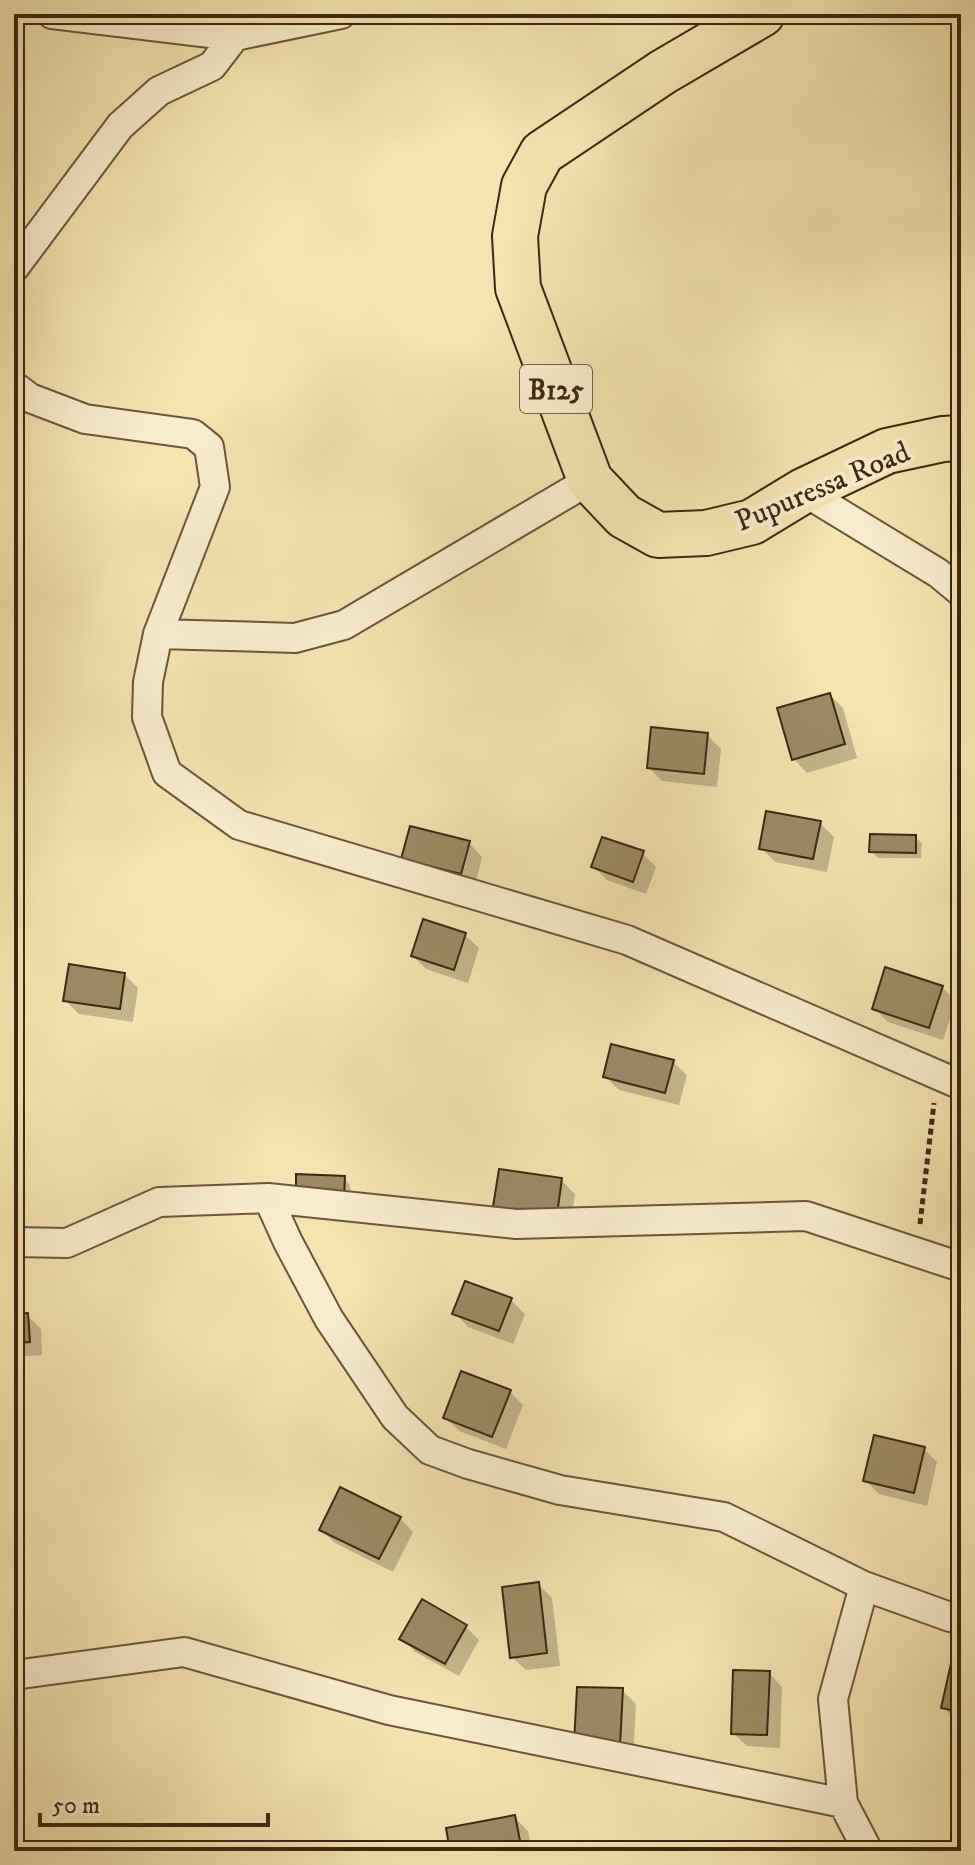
<svg xmlns="http://www.w3.org/2000/svg" width="975" height="1865" font-family="'IM FELL DW Pica',serif">
<style>
.shadow{fill:#0003}
.building{fill:#9c8a65;stroke:#3d2812;stroke-width:2}
.lines{fill:none;stroke-linecap:round;stroke-linejoin:round}
.street-casing{stroke:#6b573a;stroke-width:32}
.primary-casing{stroke:#3d2812;stroke-width:48}
.path{stroke:#3d2812;stroke-width:5;stroke-dasharray:6 4;stroke-linecap:butt}
.street{stroke:#f8edcc;stroke-width:28}
.primary{stroke:#f4e4b1;stroke-width:44}
.labels{text-anchor:middle;stroke-width:8;stroke-linejoin:round;paint-order:stroke}
.shield{fill:#f8edcc;stroke:#75634a;stroke-width:2}
.shield-label{font-size:28px;font-weight:bold;fill:#3d2812}
.street-label{font-size:30px;fill:#3d2812;stroke:#f8edcc}
</style>
<rect width="100%" height="100%" fill="#f4e4b1"/>
<filter id="stains"><feTurbulence type="fractalNoise" baseFrequency=".0025" numOctaves="4"/><feColorMatrix values="0 0 0 0 .2 0 0 0 0 .09 0 0 0 0 .02 0 0 0 .5 -.17"/></filter>
<radialGradient id="worn" r=".72"><stop offset=".6" stop-color="#630" stop-opacity="0"/><stop offset="1" stop-color="#630" stop-opacity=".3"/></radialGradient>
<path class="shadow" d="M830,695L843,708L857,758L807,773L794,759Z
M707,735L721,749L717,787L662,781L649,768Z
M820,823L834,837L827,872L775,862L761,848Z
M915,837L922,843L921,858H878L871,851Z
M469,843L482,857L475,886L404,858Z
M642,853L656,867L646,894L607,880L593,866Z
M465,935L479,948L468,983L426,969L413,956Z
M124,974L138,988L133,1022L79,1014L65,1000Z
M942,987L956,1001L943,1040L888,1022L874,1008Z
M673,1062L687,1075L679,1105L619,1090L605,1076Z
M298,1176L344,1178L350,1185V1203Z
M561,1180L575,1194L569,1235L508,1226Z
M511,1300L525,1314L513,1344L468,1327L455,1313Z
M27,1315L41,1329L42,1355L14,1357V1316Z
M509,1391L523,1405L506,1449L459,1431L446,1418Z
M924,1449L937,1462L927,1506L879,1494L865,1480Z
M400,1518L413,1532L393,1572L335,1543L321,1530Z
M538,1584L552,1598L560,1666L526,1670L512,1657Z
M466,1627L479,1640L459,1676L415,1652L402,1638Z
M961,1654V1725L943,1707Z
M769,1673L782,1687L780,1748L747,1746L733,1733Z
M622,1690L636,1704L633,1758L590,1756Z
M514,1817L528,1831L532,1851H452Z"/>
<path class="building" d="M830,693L845,744L792,760L777,708Z
M651,727L708,733L704,774L647,768Z
M766,811L821,821L813,859L759,849Z
M410,826L470,841L461,874L401,859Z
M870,834L916,835V853L869,852Z
M602,837L644,851L633,882L591,867Z
M423,919L466,933L454,970L411,956Z
M69,964L125,973L120,1009L63,1001Z
M885,967L943,986L929,1028L872,1009Z
M611,1044L674,1060L665,1093L603,1077Z
M499,1169L562,1178L556,1222L492,1213Z
M296,1174L345,1176L344,1197L296,1196Z
M465,1281L512,1298L499,1331L452,1314Z
M28,1313L30,1342L14,1343V1314Z
M461,1371L511,1390L492,1437L443,1418Z
M874,1435L925,1447L914,1493L863,1481Z
M340,1487L401,1517L379,1559L319,1530Z
M539,1582L547,1653L510,1658L502,1587Z
M422,1599L467,1625L445,1664L399,1639Z
M954,1650L961,1652V1712L941,1708Z
M733,1670L770,1671L767,1735L731,1734Z
M577,1687L623,1688L620,1746L574,1744Z
M515,1815L522,1851H450L446,1828Z"/>
<g class="lines">
<defs>
<path id="street" d="M52,14L235,36L341,14
M14,268L120,126L159,91L212,66L235,36
M14,386L30,398L85,419L193,434L209,447L215,487L158,634L148,682L147,717L167,773L239,825L627,940L961,1085
M803,491L938,573L961,592
M158,634L295,638L344,625L590,480
M268,1198L288,1242L329,1319L395,1417L430,1450L468,1464L560,1490L724,1517L864,1586L950,1617L961,1618
M14,1242L67,1243L159,1202L268,1198L516,1224L806,1216L961,1267
M864,1586L833,1699L843,1803L868,1851
M14,1675L184,1652L389,1710L843,1803"/>
<path id="primary" d="M762,14L663,72L542,153L524,186L515,236L518,288L590,480L624,516L658,535L706,533L752,522L803,491L887,451L943,439L961,438"/>
</defs>
<use href="#street" class="street-casing"/>
<use href="#primary" class="primary-casing"/>
<path class="path" d="M920,1224L934,1103"/>
<use href="#street" class="street"/>
<use href="#primary" class="primary"/>
</g>
<g class="labels">
<rect class="shield" x="520" y="365" width="72" height="48" rx="6"/>
<g class="shield-label">
<text x="556" y="399">B125</text>
</g>
<g class="street-label">
<text transform="translate(822 486) rotate(-23)" y="10">Pupuressa Road</text>
</g>
</g>
<rect width="975" height="1865" fill="none" stroke="#f4e4b1" stroke-width="48"/>
<rect x="16" y="16" width="943" height="1833" fill="none" stroke="#3d2812" stroke-width="4"/>
<rect x="24" y="24" width="927" height="1817" fill="none" stroke="#3d2812" stroke-width="2"/>
<path d="M40 1813v12h228v-12" fill="none" stroke="#3d2812" stroke-width="4"/>
<text x="52" y="1813" font-size="24" fill="#3d2812" stroke="#f8edcc" stroke-width="6" paint-order="stroke">50 m</text>
<rect width="100%" height="100%" filter="url(#stains)"/>
<rect width="100%" height="100%" fill="url(#worn)"/>
</svg>
